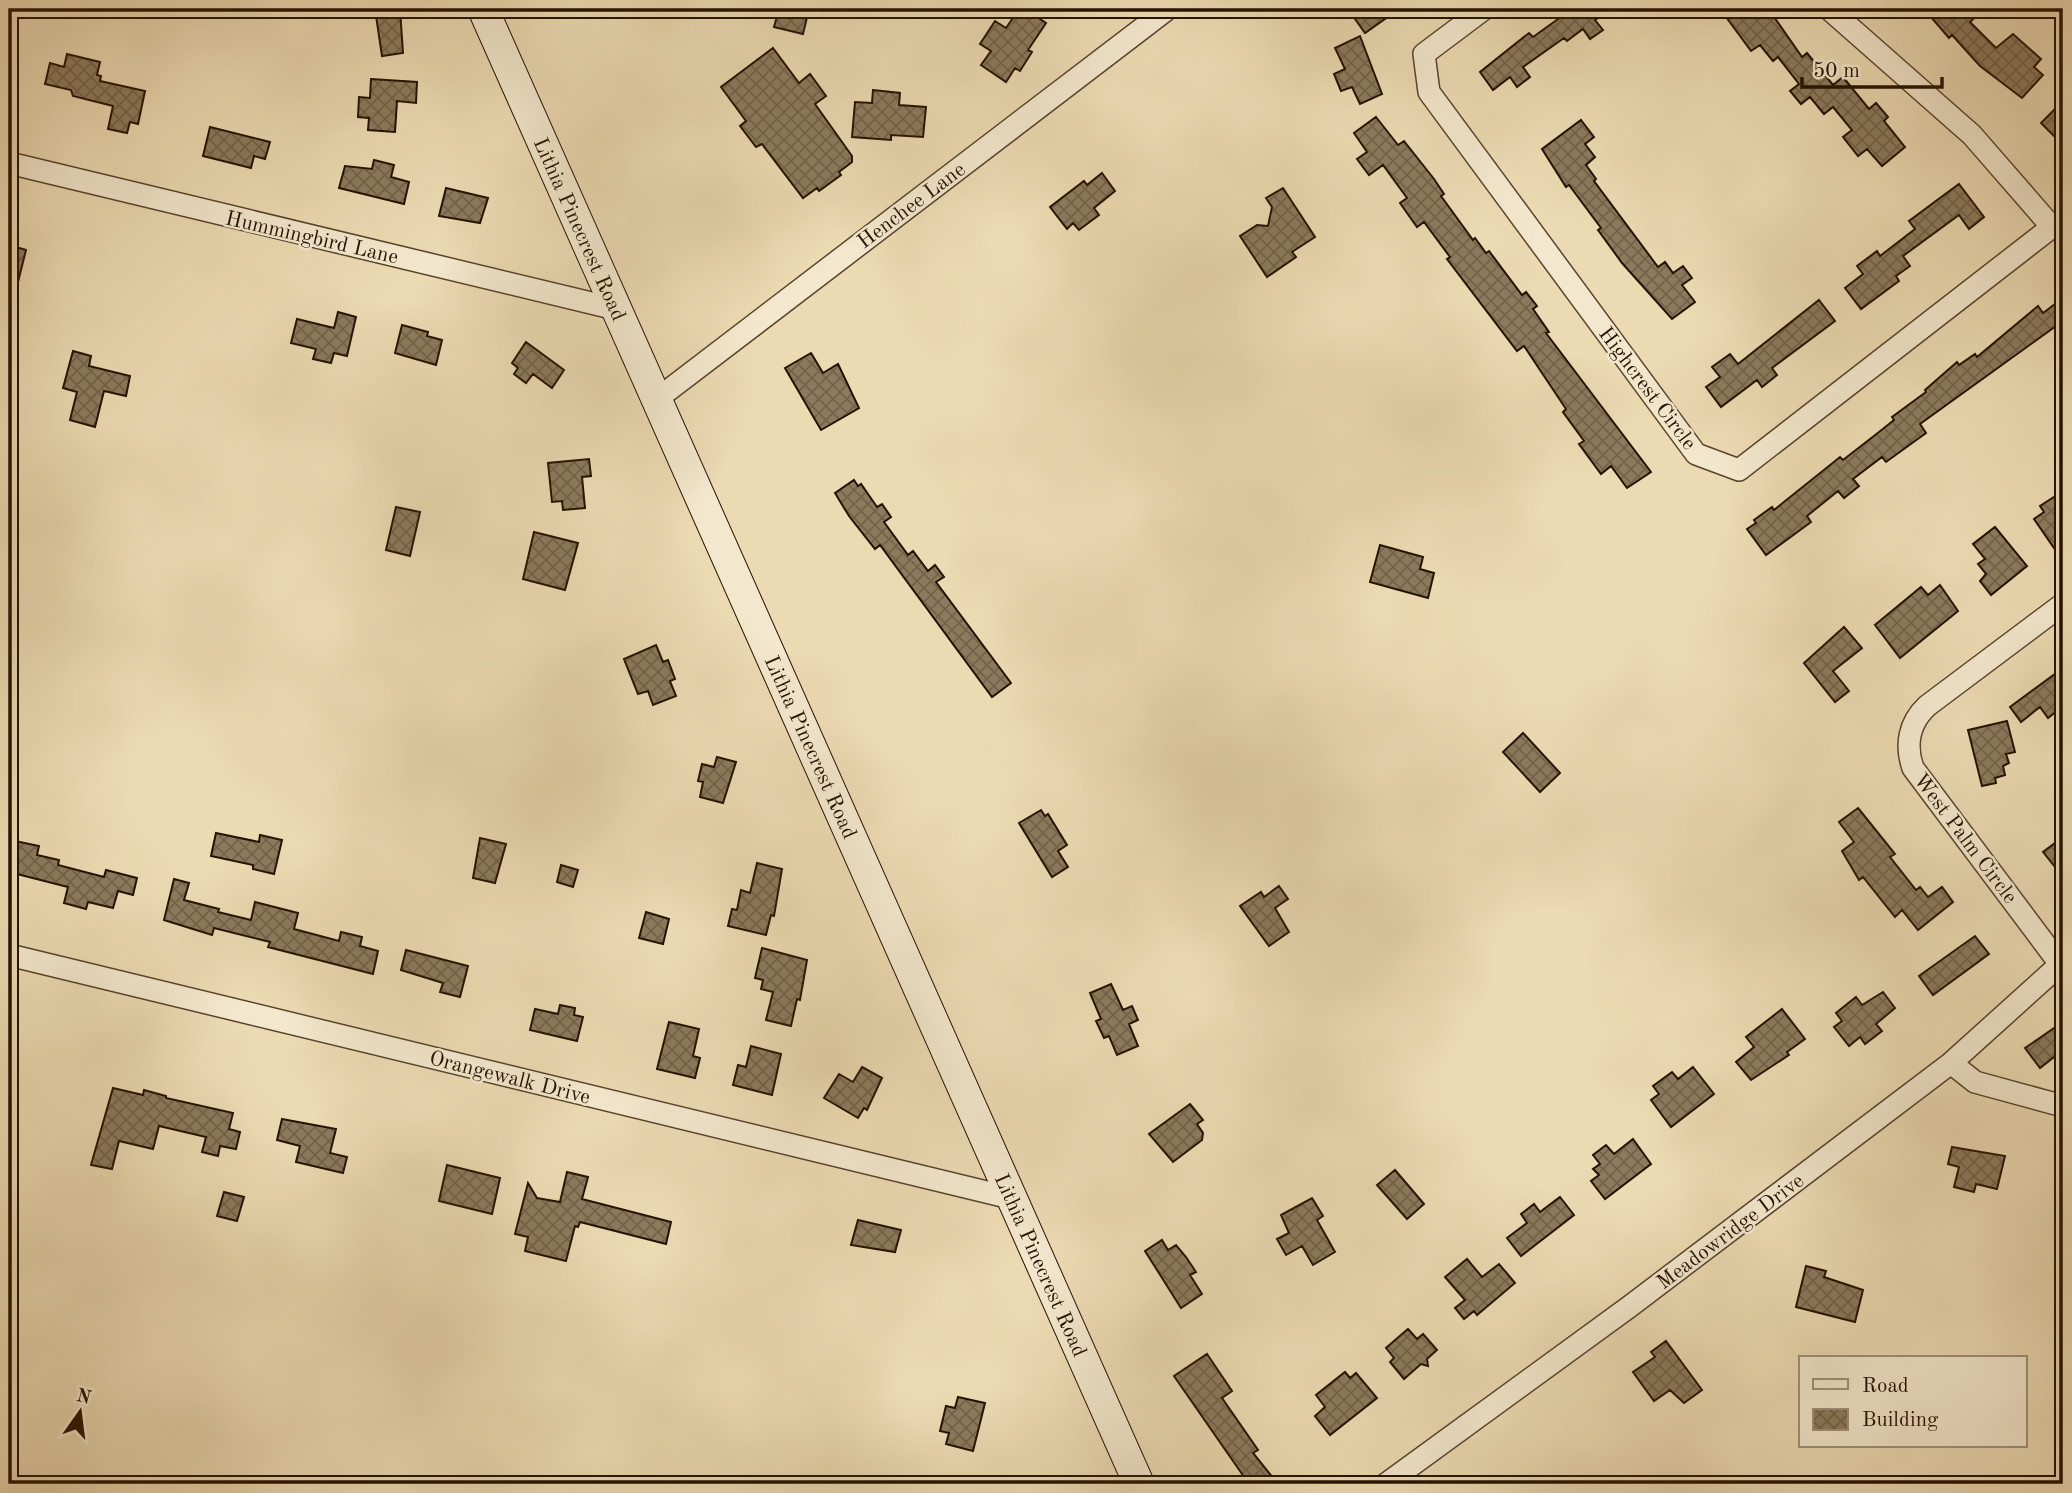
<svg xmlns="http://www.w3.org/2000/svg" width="2072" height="1493" font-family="'Old Standard TT',serif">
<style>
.building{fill:url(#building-cross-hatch);stroke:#251200;stroke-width:2}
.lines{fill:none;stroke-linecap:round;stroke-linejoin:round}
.street-casing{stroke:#57442c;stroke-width:24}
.secondary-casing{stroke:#251200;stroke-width:32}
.street{stroke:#f3e7cd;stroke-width:21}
.secondary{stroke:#f3e7cd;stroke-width:30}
.labels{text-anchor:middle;stroke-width:5;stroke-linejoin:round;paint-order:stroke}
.street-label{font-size:21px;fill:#251200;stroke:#f3e7cd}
</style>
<defs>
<pattern id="building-cross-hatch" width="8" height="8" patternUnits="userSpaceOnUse" patternTransform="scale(1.75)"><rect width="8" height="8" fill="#8c7a5d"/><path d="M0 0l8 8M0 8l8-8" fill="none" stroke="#72634a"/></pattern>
</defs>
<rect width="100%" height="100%" fill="#ecdab2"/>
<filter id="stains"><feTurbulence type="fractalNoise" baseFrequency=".00286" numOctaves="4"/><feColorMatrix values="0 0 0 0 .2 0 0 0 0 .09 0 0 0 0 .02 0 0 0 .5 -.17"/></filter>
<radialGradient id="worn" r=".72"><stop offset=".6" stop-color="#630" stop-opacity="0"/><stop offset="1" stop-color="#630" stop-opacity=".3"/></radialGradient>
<path class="building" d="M375,9H400L403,53L382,56Z
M779,9H809L803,34L774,27Z
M1019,9H1025L1046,23L1028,50L1032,52L1020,71L1015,68L1006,82L981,65L991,51L980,44L995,21L1006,28Z
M1348,9H1399L1365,33Z
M1572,9H1611L1595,20L1603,30L1590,39L1583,29L1567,41L1564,38L1523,67L1530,77L1517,87L1510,77L1493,90L1480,72L1529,33L1533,37Z
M1736,9H1763L1769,17L1772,14L1802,57L1807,53L1833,85L1843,77L1869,109L1876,103L1888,117L1884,121L1905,147L1882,166L1867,149L1858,156L1843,137L1852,130L1833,107L1824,114L1810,97L1801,104L1790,91L1799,84L1778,57L1773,61L1760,45L1751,51L1726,17Z
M1924,9H1984L1970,22L1996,48L2013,34L2041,59L2034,67L2043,75L2022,98L1980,66L1952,35L1949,38Z
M1360,36L1382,94L1360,104L1352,87L1341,91L1334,74L1345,69L1335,48Z
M773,48L799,83L810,74L826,96L815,104L852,156V162L839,172L841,175L819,191L817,188L803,198L762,144L756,147L740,126L746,121L721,87Z
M67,54L100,62L97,75L101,76L100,81L145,91L138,124L130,122L127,133L108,129L113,106L73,96L71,90L45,84L50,63L64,67Z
M371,79L417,82L416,103L397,101L395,132L368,130L369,118L358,117L359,97L370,98Z
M873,90L900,93L899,105L926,107L923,137L891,135V140L852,137L855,102L872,103Z
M2063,101V145L2041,123Z
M1376,117L1398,145L1404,141L1434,179L1444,194L1441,196L1473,240L1475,238L1486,253L1489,251L1522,295L1526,292L1537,306L1533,309L1549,332L1546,333L1651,472L1627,488L1611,466L1601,474L1579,444L1584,441L1563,412L1566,409L1524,346L1517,351L1447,259L1450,257L1424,222L1417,227L1400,203L1407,198L1383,165L1369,175L1357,159L1367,152L1354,133Z
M1581,120L1594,137L1585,144L1595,157L1586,165L1596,179L1594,181L1658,267L1665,262L1673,273L1683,266L1692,278L1682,285L1695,302L1672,319L1622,263L1598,230L1601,228L1569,185L1566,187L1542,149Z
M210,127L270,142L265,159L254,156L251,168L203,156Z
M374,160L394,165L391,177L409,182L404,204L339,188L345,166L372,169Z
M1102,173L1115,191L1094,208L1099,215L1079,230L1073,223L1067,229L1050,207L1084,181L1087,185Z
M1959,184L1984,217L1969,229L1959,215L1903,256L1910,266L1896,276L1899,281L1861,309L1845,288L1863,274L1857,266L1877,251L1880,256L1915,229L1909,221Z
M446,188L488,198L480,223L439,216Z
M1283,188L1315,237L1292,252L1296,257L1267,277L1240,236L1257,225L1268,226L1272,207L1266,198Z
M9,245L26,250L14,298H9Z
M2063,298V321L1920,424L1926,433L1886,462L1882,457L1853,479L1859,486L1844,498L1838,491L1807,516L1811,522L1766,555L1747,529L1756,523L1754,520L1772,507L1774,510L1840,457L1843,460L1879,432L1894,420L1892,417L1926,392L1925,390L1957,362L1959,365L1975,354L1977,357L2038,306L2043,313Z
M1819,300L1835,321L1772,368L1777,375L1762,387L1757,380L1721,407L1706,387L1720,377L1712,367L1730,354L1738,364Z
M338,312L356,317L347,356L334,353L331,363L313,359L316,349L291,343L297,319L334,328Z
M402,325L428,332L427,336L442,340L436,365L395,353Z
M526,342L564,370L552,388L533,374L526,383L514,374L518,368L512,363Z
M73,351L91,356L89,366L130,376L126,396L104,391L95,427L70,420L77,392L63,388Z
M811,353L823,373L838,364L859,408L821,430L785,368Z
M589,459L591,476L582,477L585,508L563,510L562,501L552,502L548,463Z
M854,480L858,486L861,484L877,507L882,504L891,517L884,522L908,555L913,551L928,571L935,565L944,577L936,582L1011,683L992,697L880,545L875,549L849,516L835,493Z
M2063,491V541L2054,548L2034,519L2044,512L2040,506Z
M396,507L420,512L410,556L386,550Z
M1995,527L2027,566L1991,595L1980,581L1986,574L1978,564L1985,559L1973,544Z
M534,532L578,543L565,590L523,579Z
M1380,545L1423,557L1420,569L1434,573L1428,598L1370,582Z
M1940,585L1958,611L1900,658L1875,625L1921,587L1928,595Z
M1844,627L1862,648L1833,671L1849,691L1835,702L1804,663Z
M656,645L663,662L668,660L675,679L670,681L676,696L653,705L648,691L638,694L624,659Z
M2063,668V706L2048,718L2040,707L2021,722L2010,707Z
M2007,721L2015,752L2006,754L2009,763L2003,766L2005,775L1995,778L1996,783L1982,786L1968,730Z
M1523,733L1560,773L1540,792L1503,752Z
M717,757L736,762L723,803L700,797L703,782L698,781L702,764L714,767Z
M1858,808L1895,854L1890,857L1916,890L1920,887L1928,897L1942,887L1953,902L1918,930L1902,910L1895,917L1863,877L1859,880L1842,851L1854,842L1839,822Z
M1041,810L1045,816L1048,814L1067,845L1058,851L1068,867L1052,877L1019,823Z
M216,833L259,842L260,835L282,840L274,874L253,869V865L211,856Z
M2063,837V877L2043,852Z
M480,838L506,844L495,883L473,878Z
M15,841L39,846L37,855L59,860L58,865L104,877L106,870L137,878L133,895L118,891L113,908L88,902L86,909L64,903L68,887L9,872Z
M757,863L782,869L774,916L771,915L766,935L728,926L732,909L737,910L741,890L750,893Z
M561,865L578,870L573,887L557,882Z
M174,879L189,883L184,900L219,909L218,912L251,920L255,902L298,913L294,929L339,941L341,932L362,937L360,946L378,951L373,974L268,947L270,942L214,928L212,935L164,920Z
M1279,886L1288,899L1275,908L1289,932L1269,946L1240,906L1261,892L1264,897Z
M646,912L669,919L663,944L639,938Z
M1975,936L1989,954L1933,995L1919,976Z
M762,948L807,960L800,1000L797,999L791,1026L766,1020L773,992L761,989L763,980L755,978Z
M406,950L468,966L460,997L440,992L443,983L401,970Z
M1111,984L1123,1010L1132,1006L1138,1020L1129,1024L1138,1046L1117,1055L1109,1036L1104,1038L1096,1021L1101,1019L1090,993Z
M1883,992L1895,1008L1876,1024L1882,1031L1865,1044L1860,1037L1849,1046L1834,1027L1842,1021L1836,1013L1856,997L1862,1005Z
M560,1005L575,1008L574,1015L583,1017L577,1041L530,1030L535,1009L558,1014Z
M1782,1009L1805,1039L1787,1052L1789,1055L1751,1080L1736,1062L1754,1047L1746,1037Z
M669,1022L699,1029L693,1056L700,1058L695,1078L657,1069Z
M2063,1022V1050L2040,1068L2025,1048Z
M751,1046L781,1054L772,1095L733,1085L738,1065L746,1067Z
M862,1067L882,1078L867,1110L864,1108L858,1118L824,1098L839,1074L853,1082Z
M1693,1067L1714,1094L1671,1127L1651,1100L1659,1094L1653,1086L1672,1072L1678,1079Z
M113,1088L143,1095L144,1090L166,1096V1098L233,1113L229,1129L240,1132L236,1149L220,1146L218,1156L202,1152L206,1137L159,1126L153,1149L119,1141L112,1169L91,1165Z
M1190,1104L1203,1120L1197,1124L1203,1133L1202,1140L1173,1162L1149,1134Z
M282,1119L336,1129L330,1153L347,1157L343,1173L296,1162L300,1146L277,1140Z
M1633,1139L1651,1164L1605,1199L1591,1181L1599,1175L1593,1169L1600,1164L1593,1155L1606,1145L1614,1154Z
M1952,1147L2005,1156L1997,1189L1976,1184L1974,1192L1954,1187L1959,1167L1948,1164Z
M447,1165L500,1178L492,1214L439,1201Z
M1395,1170L1424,1204L1407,1219L1377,1185Z
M567,1172L588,1177L582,1199L671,1222L666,1244L580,1222L578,1227L575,1226L566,1261L525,1251L528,1237L515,1234L528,1183L537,1198L560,1202Z
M224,1192L244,1197L237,1221L217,1216Z
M1560,1197L1574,1215L1521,1256L1507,1238L1527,1223L1521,1214L1534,1204L1540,1212Z
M1312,1198L1323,1216L1317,1220L1335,1252L1313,1265L1302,1246L1286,1255L1277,1239L1289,1233L1281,1215Z
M858,1220L901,1230L895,1252L851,1245Z
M1162,1240L1168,1250L1176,1245L1186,1257L1196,1272L1190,1275L1202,1294L1181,1308L1145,1251Z
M1467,1259L1482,1277L1499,1264L1515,1283L1477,1315L1474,1311L1464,1319L1455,1308L1465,1300L1445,1277Z
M1806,1266L1826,1271L1824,1277L1863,1290L1855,1322L1796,1307Z
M1408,1329L1417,1339L1423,1334L1437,1350L1427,1359L1428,1366L1421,1364L1404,1379L1390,1362L1394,1358L1386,1348Z
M1666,1341L1702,1390L1684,1403L1670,1390L1654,1401L1633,1372L1655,1357L1651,1352Z
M1207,1354L1232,1391L1222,1398L1258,1450L1253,1453L1278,1484H1249L1174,1376Z
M1345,1372L1350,1378L1356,1373L1377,1398L1330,1435L1315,1416L1325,1407L1316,1395Z
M958,1397L985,1403L973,1451L946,1444L949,1433L940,1431L946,1406L955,1408Z"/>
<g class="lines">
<defs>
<path id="street" d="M1484,9L1424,54L1429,92L1696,454L1739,470L2052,227L1972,135L1829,9
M9,163L616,309
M657,399L1165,11
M9,955L1011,1198
M2060,964L1913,768C1905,745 1909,723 1927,706L2063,604
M1951,1063L1975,1082L2063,1106
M1386,1484L1629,1307L1951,1063L2063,962"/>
<path id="secondary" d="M483,9L1139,1484"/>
</defs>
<use href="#street" class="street-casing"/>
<use href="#secondary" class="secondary-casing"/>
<use href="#street" class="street"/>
<use href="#secondary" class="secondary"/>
</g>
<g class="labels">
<g class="street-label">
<text transform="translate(911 205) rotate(-37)" y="7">Henchee Lane</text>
<text transform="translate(580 229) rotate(66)" y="7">Lithia Pinecrest Road</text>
<text transform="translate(312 237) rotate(13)" y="7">Hummingbird Lane</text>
<text transform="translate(1648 388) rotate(53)" y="7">Highcrest Circle</text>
<text transform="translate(811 747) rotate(66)" y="7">Lithia Pinecrest Road</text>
<text transform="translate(1966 838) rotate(53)" y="7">West Palm Circle</text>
<text transform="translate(510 1077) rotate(14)" y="7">Orangewalk Drive</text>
<text transform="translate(1730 1231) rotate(-37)" y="7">Meadowridge Drive</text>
<text transform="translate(1041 1265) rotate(66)" y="7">Lithia Pinecrest Road</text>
</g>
</g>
<rect width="2072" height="1493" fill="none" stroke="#ecdab2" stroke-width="35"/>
<rect x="10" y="10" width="2051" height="1472" fill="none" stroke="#251200" stroke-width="3.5"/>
<rect x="18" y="18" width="2037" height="1458" fill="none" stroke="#251200" stroke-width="2"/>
<rect x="1799" y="1356" width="228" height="91" fill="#f3e7cd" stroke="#a1927b" stroke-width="2"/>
<rect x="1813" y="1379" width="35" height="10" fill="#f3e7cd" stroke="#a1927b" stroke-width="2"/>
<text x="1862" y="1392" font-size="21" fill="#251200">Road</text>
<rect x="1813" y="1409" width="35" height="21" fill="url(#building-cross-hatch)" stroke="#a1927b" stroke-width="2"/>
<text x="1862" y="1426" font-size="21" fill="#251200">Building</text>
<g transform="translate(80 1412) rotate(14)" stroke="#f3e7cd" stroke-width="5" paint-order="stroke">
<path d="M0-5L12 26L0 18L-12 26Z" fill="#251200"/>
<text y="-10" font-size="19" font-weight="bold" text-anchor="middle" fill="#251200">N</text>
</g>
<path d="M1802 77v10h140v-10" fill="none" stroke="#251200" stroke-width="3.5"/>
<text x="1813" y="77" font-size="21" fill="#251200" stroke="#f3e7cd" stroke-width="5" paint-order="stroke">50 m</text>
<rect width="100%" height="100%" filter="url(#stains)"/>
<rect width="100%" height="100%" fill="url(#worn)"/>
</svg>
